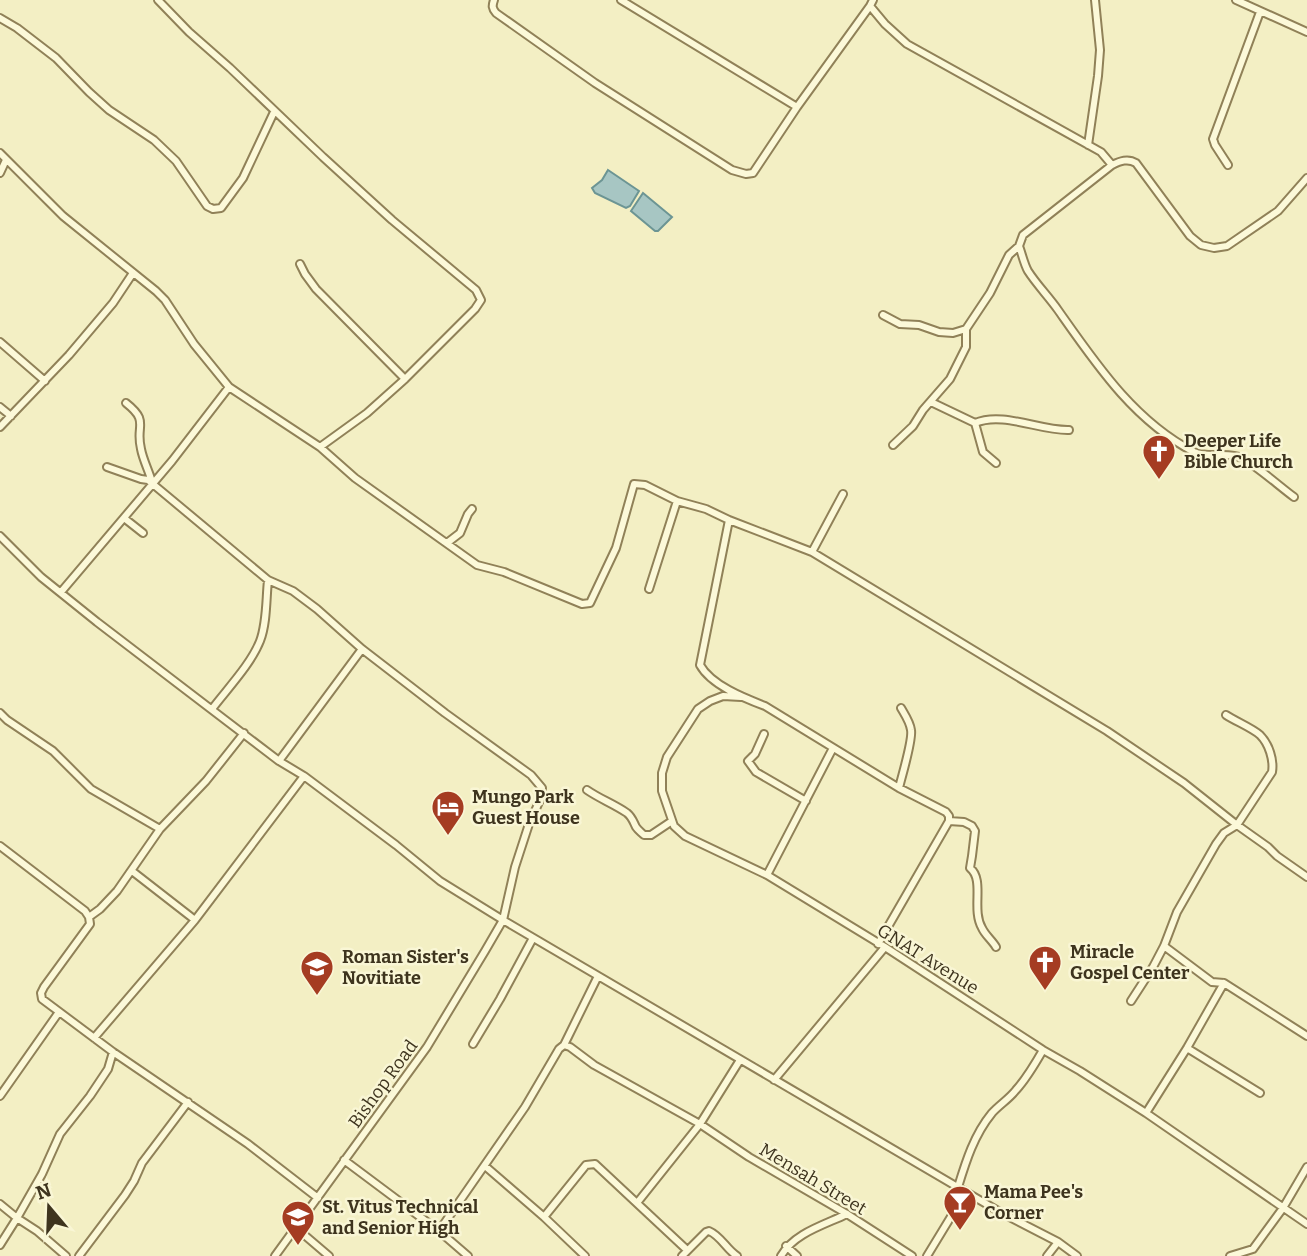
<svg xmlns="http://www.w3.org/2000/svg" width="1307" height="1256" font-family="Bitter,serif">
<style>
.water{fill:#a7c6c3;stroke:#6c9594;stroke-width:2}
.lines{fill:none;stroke-linecap:round;stroke-linejoin:round}
.street-casing{stroke:#908158;stroke-width:10}
.street{stroke:#fcf9d9;stroke-width:6}
.labels{text-anchor:middle;stroke-width:5;stroke-linejoin:round;paint-order:stroke}
.poi-label{font-size:18px;font-weight:bold;fill:#3e341e;stroke:#f9f6d5;text-anchor:start}
.street-label{font-size:18px;fill:#3e341e;stroke:#f9f6d5}
</style>
<rect width="100%" height="100%" fill="#f3efc4"/>
<path class="water" d="M608,170L639,191L630,206L626,208L595,193L592,188L602,180Z
M643,193L672,217L658,231H655L631,211Z"/>
<g class="lines">
<defs>
<path id="street" d="M494,0C492,6 492,8 496,13L595,83L732,170L746,174L753,173L797,107L870,6
M621,0L797,107
M873,0L870,6L885,24L907,44L1101,152L1112,165C1120,161 1128,158 1136,163L1190,236L1201,245L1214,248L1227,246L1278,211L1307,178
M1236,0L1307,32
M0,18L17,28L56,58L89,92L109,110L154,140L176,161L207,206L213,209L221,208L243,178L274,112
M1088,145L1098,76L1100,50L1095,0
M0,153L63,216L156,291L165,300L194,344L229,387L320,447L367,413L405,379L475,309L481,300L476,290L392,220L323,157L230,68L189,32L158,0
M1112,165L1023,235L1019,246C1022,254 1024,264 1028,271C1037,285 1049,297 1058,310C1096,364 1134,421 1194,452C1209,459 1227,451 1242,458C1257,466 1279,486 1294,497
M1228,165L1215,145L1213,139L1260,12
M0,173L6,160
M300,264L305,274L316,289L405,379
M883,315L900,324L919,325L939,332L953,333L966,329
M0,342L45,381
M931,402L975,423L983,452L996,463
M126,403C150,422 135,425 141,449C143,460 149,471 152,482
M0,407L11,416
M975,423C1003,411 1040,431 1069,430
M0,427L69,355L113,303L133,273
M893,445L913,426L923,410L950,379L966,347V329L990,293L1009,255L1019,246
M320,447L355,478L477,565L504,572L582,604L590,603L616,548L634,484L645,485L677,501L706,509L729,520L812,552L1107,731L1184,783L1237,825L1268,847L1277,856L1307,877
M107,467L141,479L148,480L268,580L293,591L317,609L362,649L445,713L531,775L542,788L540,800L529,824L515,867L503,920L485,951L427,1047L275,1256
M124,518L143,533
M729,520L700,665C711,685 744,698 765,706L899,788L946,812L949,816V821L878,944
M0,536L41,577L97,622L279,761L304,776L396,845L440,881L503,920L1000,1212L1058,1242L1077,1256
M447,543L460,533L468,514L472,509
M812,552L843,494
M649,589L677,501
M61,592L172,461L229,387
M741,697L723,696L710,701L698,709L667,757L662,773V791L674,826L685,836L767,875L885,947L1043,1050L1080,1071L1146,1113L1307,1224
M212,709C228,688 251,664 260,641C267,623 266,599 268,580
M0,713L7,720L53,751L91,789L160,829
M764,734L755,754L748,761L756,772L806,801
M279,761L362,649
M899,788C902,775 913,740 911,730C910,722 905,715 901,708
M587,790C600,799 614,804 627,813C632,817 633,821 636,827C638,830 641,832 644,835H651L672,821
M949,821L964,822L972,826L975,831L972,856L970,868C985,880 971,909 982,928C985,935 992,940 996,947
M0,846L85,911L89,917L90,924L44,987L41,993L42,999L113,1052L248,1144L318,1198
M132,871L195,920
M767,875L833,748
M89,917L100,909L117,891L160,829L206,781L244,733
M1164,946L1212,982L1224,983L1307,1036
M1131,1001L1153,967L1164,946L1177,912L1216,844L1224,833L1237,825L1272,772C1274,760 1269,744 1260,735C1252,728 1235,721 1226,715
M94,1038L195,920L304,776
M473,1044L500,999L533,938
M564,1045L598,976
M1187,1048L1260,1093
M774,1080L885,947
M0,1096L59,1012
M1146,1113L1187,1048L1224,983
M344,1160L439,1231L468,1256
M485,1166L544,1217L585,1256
M958,1187C966,1161 974,1135 992,1113C999,1105 1009,1099 1016,1090C1027,1078 1035,1064 1043,1050
M637,1203L700,1124L740,1060
M0,1204L17,1218L0,1245
M544,1217L586,1165L595,1164L687,1250
M295,1227L329,1256
M439,1231L525,1107L559,1049L564,1045L570,1047L594,1065L700,1124L749,1157L847,1214L912,1256
M786,1246L797,1256
M66,1256L37,1231L17,1218L42,1174L60,1134L90,1096L108,1069L113,1052
M79,1256L125,1195L134,1181L142,1163L188,1102
M682,1256L706,1232L709,1231C721,1236 726,1249 737,1256
M781,1256C794,1233 824,1225 847,1214
M927,1256L966,1192
M1047,1256L1058,1242
M1230,1256L1253,1249L1283,1208L1307,1167"/>
</defs>
<use href="#street" class="street-casing"/>
<use href="#street" class="street"/>
</g>
<defs>
<symbol id="church-pin" viewBox="-11 -11 22 30"><path d="M0 17L-7.5 6A9.5 9.5 0 1 1 7.5 6Z" fill="#a53c22" stroke="#f9f6d5"/><path d="M-1.2-6h2.4v3.5h3.3v2.4h-3.3V6h-2.4V-.1h-3.3v-2.4h3.3Z" fill="#fff"/></symbol>
<symbol id="hotel-pin" viewBox="-11 -11 22 30"><path d="M0 17L-7.5 6A9.5 9.5 0 1 1 7.5 6Z" fill="#a53c22" stroke="#f9f6d5"/><path d="M-6-4.5h1.5V1H6V5H4.5V3h-9V5H-6ZM-4 0a1.8 1.8 0 1 1 3.6 0ZM.5 0V-2.5h3Q6-2.5 6 0Z" fill="#fff"/></symbol>
<symbol id="school-pin" viewBox="-11 -11 22 30"><path d="M0 17L-7.5 6A9.5 9.5 0 1 1 7.5 6Z" fill="#a53c22" stroke="#f9f6d5"/><path d="M0-5L7-2L0 1L-7-2ZM-4 1L0 2.5L4 1V4Q0 6-4 4Z" fill="#fff"/></symbol>
<symbol id="bar-pin" viewBox="-11 -11 22 30"><path d="M0 17L-7.5 6A9.5 9.5 0 1 1 7.5 6Z" fill="#a53c22" stroke="#f9f6d5"/><path d="M-6-5H6L.8 .8V4.5H3.5V6h-7V4.5H-.8V.8Z" fill="#fff"/></symbol>
</defs>
<g fill-rule="evenodd">
<use href="#church-pin" x="1140" y="432" width="38" height="52"/>
<use href="#hotel-pin" x="429" y="788" width="38" height="52"/>
<use href="#church-pin" x="1026" y="943" width="38" height="52"/>
<use href="#school-pin" x="298" y="948" width="38" height="52"/>
<use href="#bar-pin" x="941" y="1183" width="38" height="52"/>
<use href="#school-pin" x="279" y="1198" width="38" height="52"/>
</g>
<g class="labels">
<g class="poi-label">
<text x="1184" y="447">Deeper Life<tspan x="1184" dy="21">Bible Church</tspan></text>
<text x="472" y="803">Mungo Park<tspan x="472" dy="21">Guest House</tspan></text>
<text x="1070" y="958">Miracle<tspan x="1070" dy="21">Gospel Center</tspan></text>
<text x="342" y="963">Roman Sister's<tspan x="342" dy="21">Novitiate</tspan></text>
<text x="984" y="1198">Mama Pee's<tspan x="984" dy="21">Corner</tspan></text>
<text x="322" y="1213">St. Vitus Technical<tspan x="322" dy="21">and Senior High</tspan></text>
</g>
<g class="street-label">
<text transform="translate(928 959) rotate(32)" y="6">GNAT Avenue</text>
<text transform="translate(383 1084) rotate(-54)" y="6">Bishop Road</text>
<text transform="translate(813 1179) rotate(31)" y="6">Mensah Street</text>
</g>
</g>
<g transform="translate(49 1207) rotate(341)" stroke="#f9f6d5" stroke-width="5" paint-order="stroke">
<path d="M0-5L12 26L0 18L-12 26Z" fill="#3e341e"/>
<text y="-10" font-size="19" font-weight="bold" text-anchor="middle" fill="#3e341e">N</text>
</g>
</svg>
